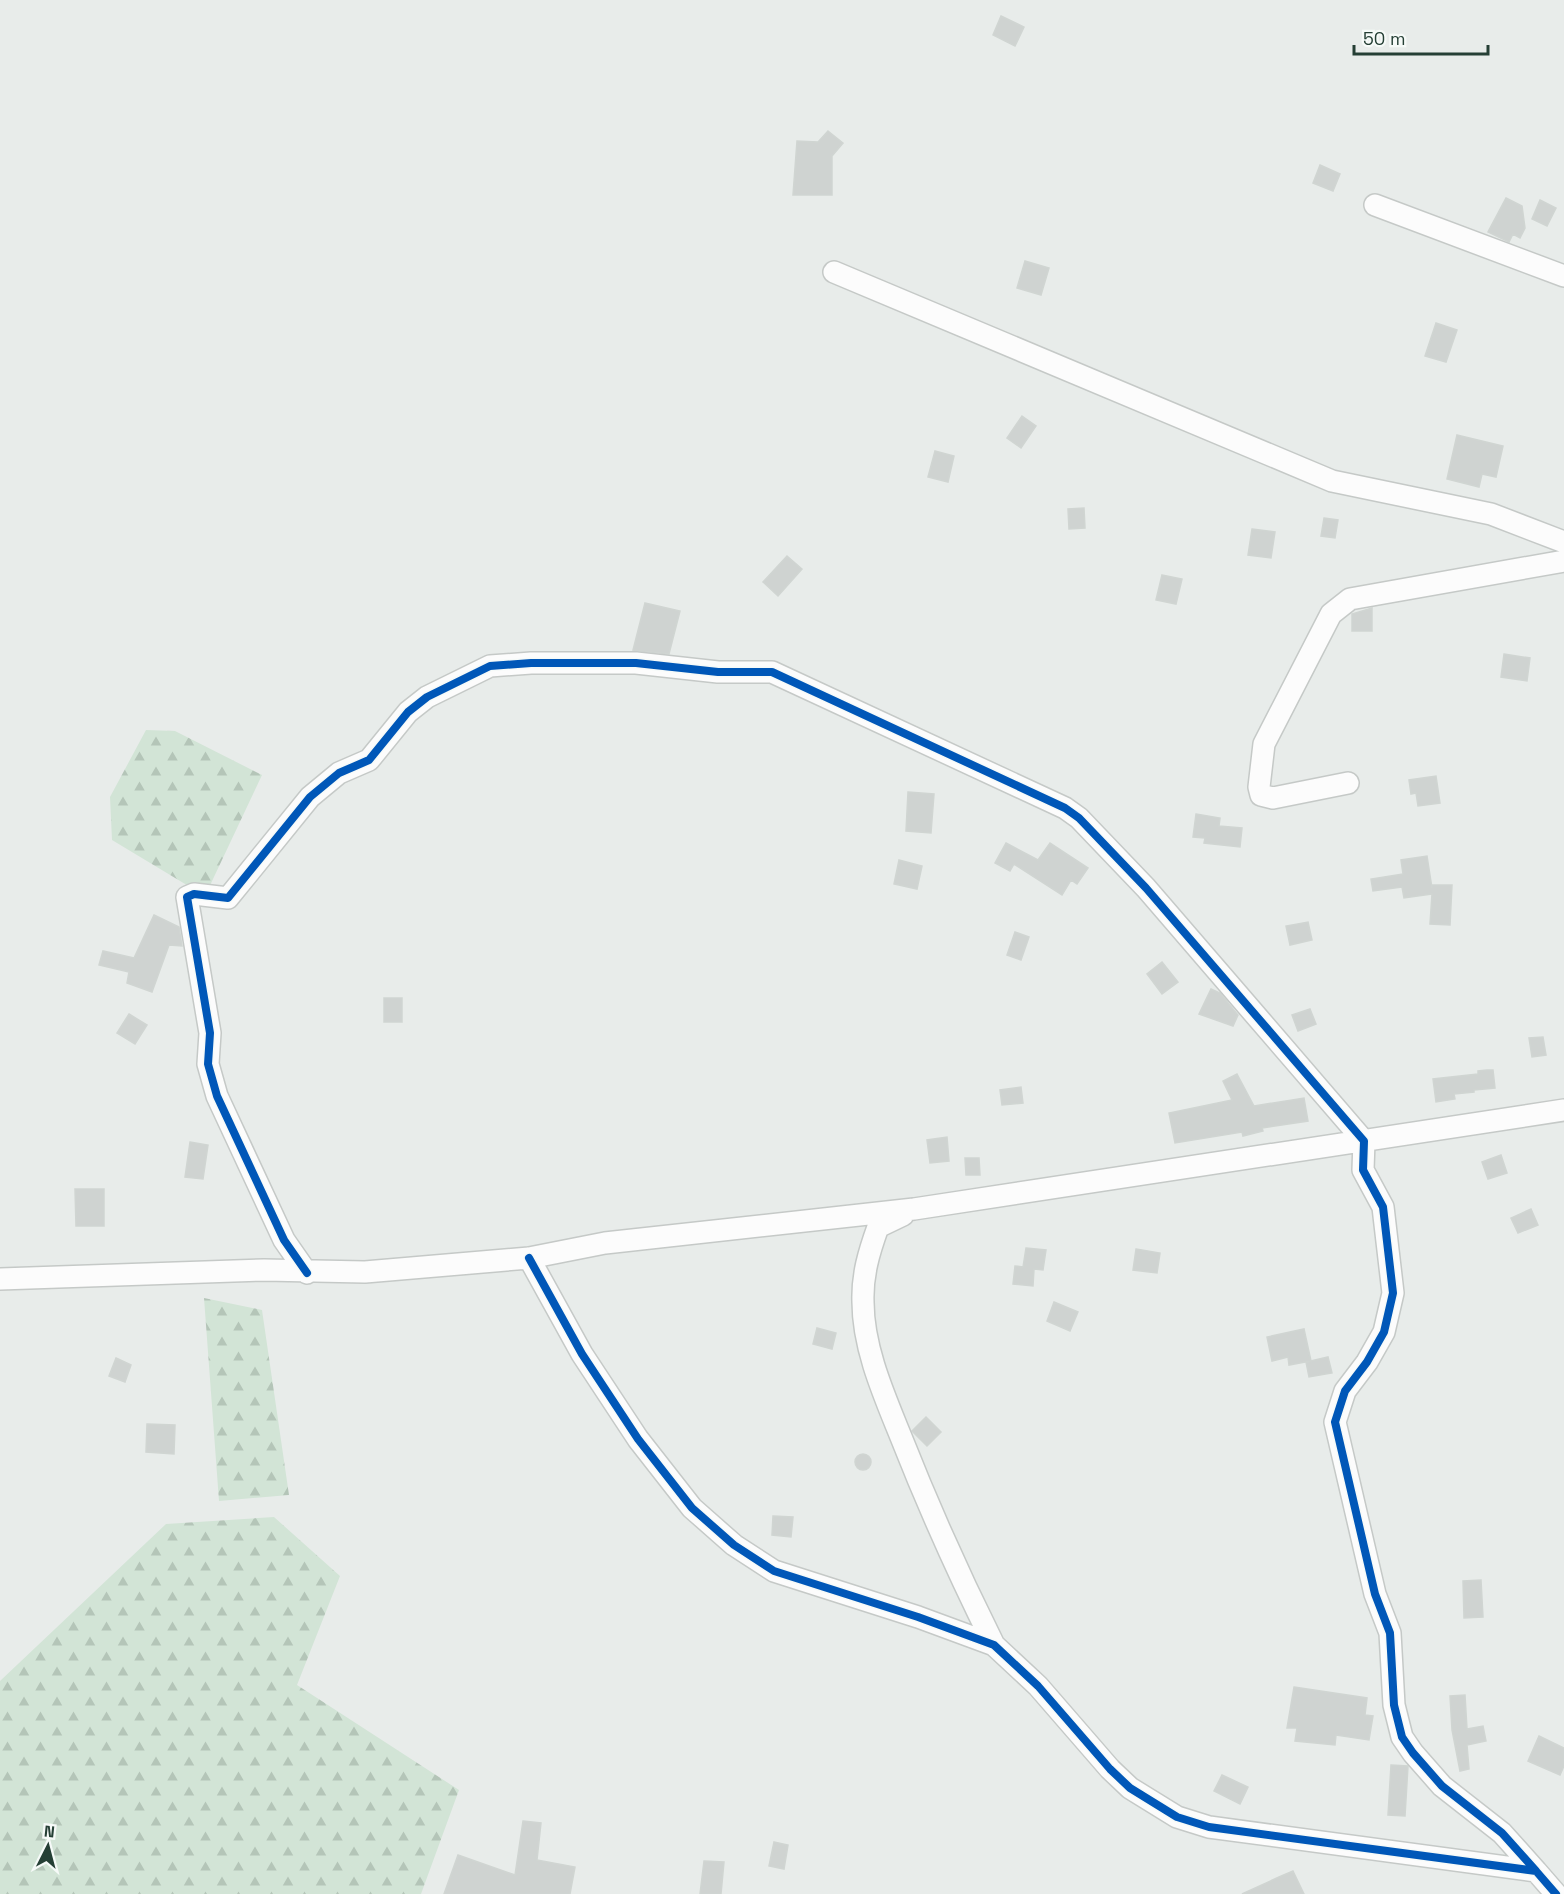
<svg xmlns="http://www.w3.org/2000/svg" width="1564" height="1894" font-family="'Space Grotesk',sans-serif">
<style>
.forest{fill:url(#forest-firs)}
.building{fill:#cfd3d1;stroke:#d0d5d2;stroke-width:1.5}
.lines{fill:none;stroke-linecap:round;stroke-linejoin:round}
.street-casing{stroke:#c5c9c7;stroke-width:24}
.street{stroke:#fcfcfc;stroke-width:21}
.cycleway-casing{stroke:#f6faf8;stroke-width:11}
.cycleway{stroke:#0057b8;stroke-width:8}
</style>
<defs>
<pattern id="forest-firs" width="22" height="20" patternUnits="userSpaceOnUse" patternTransform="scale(1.5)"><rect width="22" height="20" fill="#d2e4d6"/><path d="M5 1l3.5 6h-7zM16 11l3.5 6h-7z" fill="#b4c5b8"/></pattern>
</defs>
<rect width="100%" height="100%" fill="#e8ecea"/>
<path class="forest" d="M146,730L175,731L262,775L205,896L112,840L110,797Z
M204,1298L262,1310L289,1495L219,1501Z
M274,1517L340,1576L297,1685L459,1790L421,1894H0V1681L166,1524Z"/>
<path class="building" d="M1001,16L1024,27L1015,46L993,35Z
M828,131L843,143L832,156V195H793L797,141L818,142Z
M1320,165L1340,174L1333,191L1313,183Z
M1506,198L1522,206L1525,228L1520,238L1513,234L1509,242L1488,232Z
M1540,200L1556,208L1547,226L1532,219Z
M1025,261L1049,268L1041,295L1017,288Z
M1436,323L1457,330L1446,362L1425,356Z
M1022,416L1036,426L1021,448L1007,438Z
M1457,435L1503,446L1496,477L1482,474L1479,487L1447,479Z
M935,451L954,456L948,482L928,477Z
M1084,508L1085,528L1069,529L1068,509Z
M1324,518L1338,520L1335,538L1321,536Z
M1252,529L1275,532L1271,558L1248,555Z
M787,556L802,569L778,596L763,582Z
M1162,575L1182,579L1176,604L1156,600Z
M645,603L680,611L669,654L633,650Z
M1372,608V631H1352V614Z
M1504,654L1530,658L1527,681L1501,677Z
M1436,776L1440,803L1418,806L1416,793L1411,794L1409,780Z
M908,792L934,794L931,833L906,831Z
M1196,814L1220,818L1219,826L1242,828L1240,847L1204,843L1205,838L1193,837Z
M1006,843L1038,860L1050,843L1088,868L1077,884L1071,880L1062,895L1014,864L1010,871L995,863Z
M1427,856L1432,888V885H1452L1450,925L1430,924L1432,894L1404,898L1402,887L1373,891L1371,879L1403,874L1401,860Z
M899,860L922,866L917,889L894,884Z
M154,915L179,927L182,946L169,945L152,992L127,983L129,972L99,965L103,951L134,958Z
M1308,922L1312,940L1290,945L1286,926Z
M1015,932L1029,937L1021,960L1007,955Z
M1162,962L1178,982L1162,994L1147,974Z
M1211,989L1220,993L1238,1015L1233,1026L1199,1014Z
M384,998H402V1022H384Z
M1310,1009L1316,1024L1298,1031L1292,1015Z
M129,1014L147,1025L135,1044L117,1033Z
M1543,1037L1546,1055L1532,1057L1529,1038Z
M1487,1070H1493L1495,1088L1474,1090V1092L1454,1094L1455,1099L1436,1102L1433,1079L1478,1074V1071Z
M1237,1074L1254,1106L1304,1098L1308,1121L1262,1128L1263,1131L1243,1136L1242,1132L1175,1143L1169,1113L1232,1100L1223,1081Z
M1021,1087L1023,1103L1002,1105L1000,1090Z
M947,1137L949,1161L930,1163L927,1140Z
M190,1142L208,1145L203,1179L185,1177Z
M1501,1155L1507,1173L1488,1179L1482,1162Z
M965,1158H979L980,1175H966Z
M75,1189H104V1226H76Z
M1531,1209L1538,1225L1518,1233L1511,1218Z
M1026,1248L1046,1250L1043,1270L1034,1269L1033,1286L1013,1284L1015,1266L1023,1267Z
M1136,1249L1160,1253L1157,1273L1133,1270Z
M1054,1302L1078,1312L1070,1331L1047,1321Z
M817,1328L836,1333L832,1349L813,1344Z
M1304,1329L1311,1361L1289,1365L1288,1357L1272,1361L1267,1337Z
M1328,1357L1332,1373L1309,1377L1306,1362Z
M116,1358L131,1365L125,1382L109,1376Z
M926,1417L941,1432L927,1446L912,1431Z
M147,1424L175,1425L174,1454L146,1452Z
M855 1462a8 8 0 1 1 16 0a8 8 0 1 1-16 0Z
M773,1516L793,1517L791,1537L772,1535Z
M1481,1580L1483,1617L1464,1618L1463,1581Z
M1294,1687L1367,1698L1365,1715L1373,1716L1369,1740L1336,1735L1335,1745L1295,1741L1297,1728H1287Z
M1465,1695L1467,1729L1483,1726L1486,1741L1467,1745L1469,1769L1460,1771L1452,1730L1450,1696Z
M1539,1736L1564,1748V1766L1560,1775L1528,1761Z
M1391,1765L1408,1766L1405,1816L1388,1815Z
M1222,1775L1248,1787L1240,1804L1214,1791Z
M523,1821L541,1823L537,1860L575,1867L570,1894H444L458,1855L515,1875Z
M774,1842L788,1845L784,1869L769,1866Z
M704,1861L724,1862L721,1894H700Z
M1293,1871L1304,1894H1242L1279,1877Z"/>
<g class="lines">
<defs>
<path id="street" d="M1375,205L1564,276
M834,272L1332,481L1491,514L1564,542
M1348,783L1273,798L1261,795L1259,787L1264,744L1331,614L1350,599L1564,561
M903,1215L878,1227C869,1252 862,1275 863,1302C863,1348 884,1395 901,1437C929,1508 960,1577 994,1645
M529,1258L582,1354L638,1439L692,1508L734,1545L774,1571L918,1617L994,1645L1038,1686L1110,1769L1130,1788L1177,1817L1209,1827L1536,1871L1556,1894
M307,1273L284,1240L217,1096L208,1064L210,1033L187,897L194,894L228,898L310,797L339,773L369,760L408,712L427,697L490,666L531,663H636L718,672H772L1065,808L1079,818L1146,888L1364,1141L1363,1170L1383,1207L1393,1293L1384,1332L1367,1362L1345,1391L1335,1422L1375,1594L1390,1633L1394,1705L1402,1737L1413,1753L1442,1786L1502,1833L1536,1871
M0,1279L264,1270L365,1272L529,1258L605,1243L914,1209L1564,1110"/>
</defs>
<use href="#street" class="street-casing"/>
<use href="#street" class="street"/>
<defs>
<path id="cycleway" d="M529,1258L582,1354L638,1439L692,1508L734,1545L774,1571L918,1617L994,1645L1038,1686L1110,1769L1130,1788L1177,1817L1209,1827L1536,1871L1556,1894
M307,1273L284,1240L217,1096L208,1064L210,1033L187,897L194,894L228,898L310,797L339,773L369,760L408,712L427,697L490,666L531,663H636L718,672H772L1065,808L1079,818L1146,888L1364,1141L1363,1170L1383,1207L1393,1293L1384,1332L1367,1362L1345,1391L1335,1422L1375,1594L1390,1633L1394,1705L1402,1737L1413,1753L1442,1786L1502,1833L1536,1871"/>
</defs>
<use href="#cycleway" class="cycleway-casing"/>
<use href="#cycleway" class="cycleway"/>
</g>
<g transform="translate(48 1846) rotate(6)" stroke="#f6faf8" stroke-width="4.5" paint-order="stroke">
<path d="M0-4.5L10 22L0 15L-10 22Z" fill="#253f35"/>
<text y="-9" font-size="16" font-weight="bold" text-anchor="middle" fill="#253f35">N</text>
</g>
<path d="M1354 45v9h134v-9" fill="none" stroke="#253f35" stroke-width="3"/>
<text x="1363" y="45" font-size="18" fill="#253f35" stroke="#f6faf8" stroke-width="4.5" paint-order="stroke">50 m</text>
</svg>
